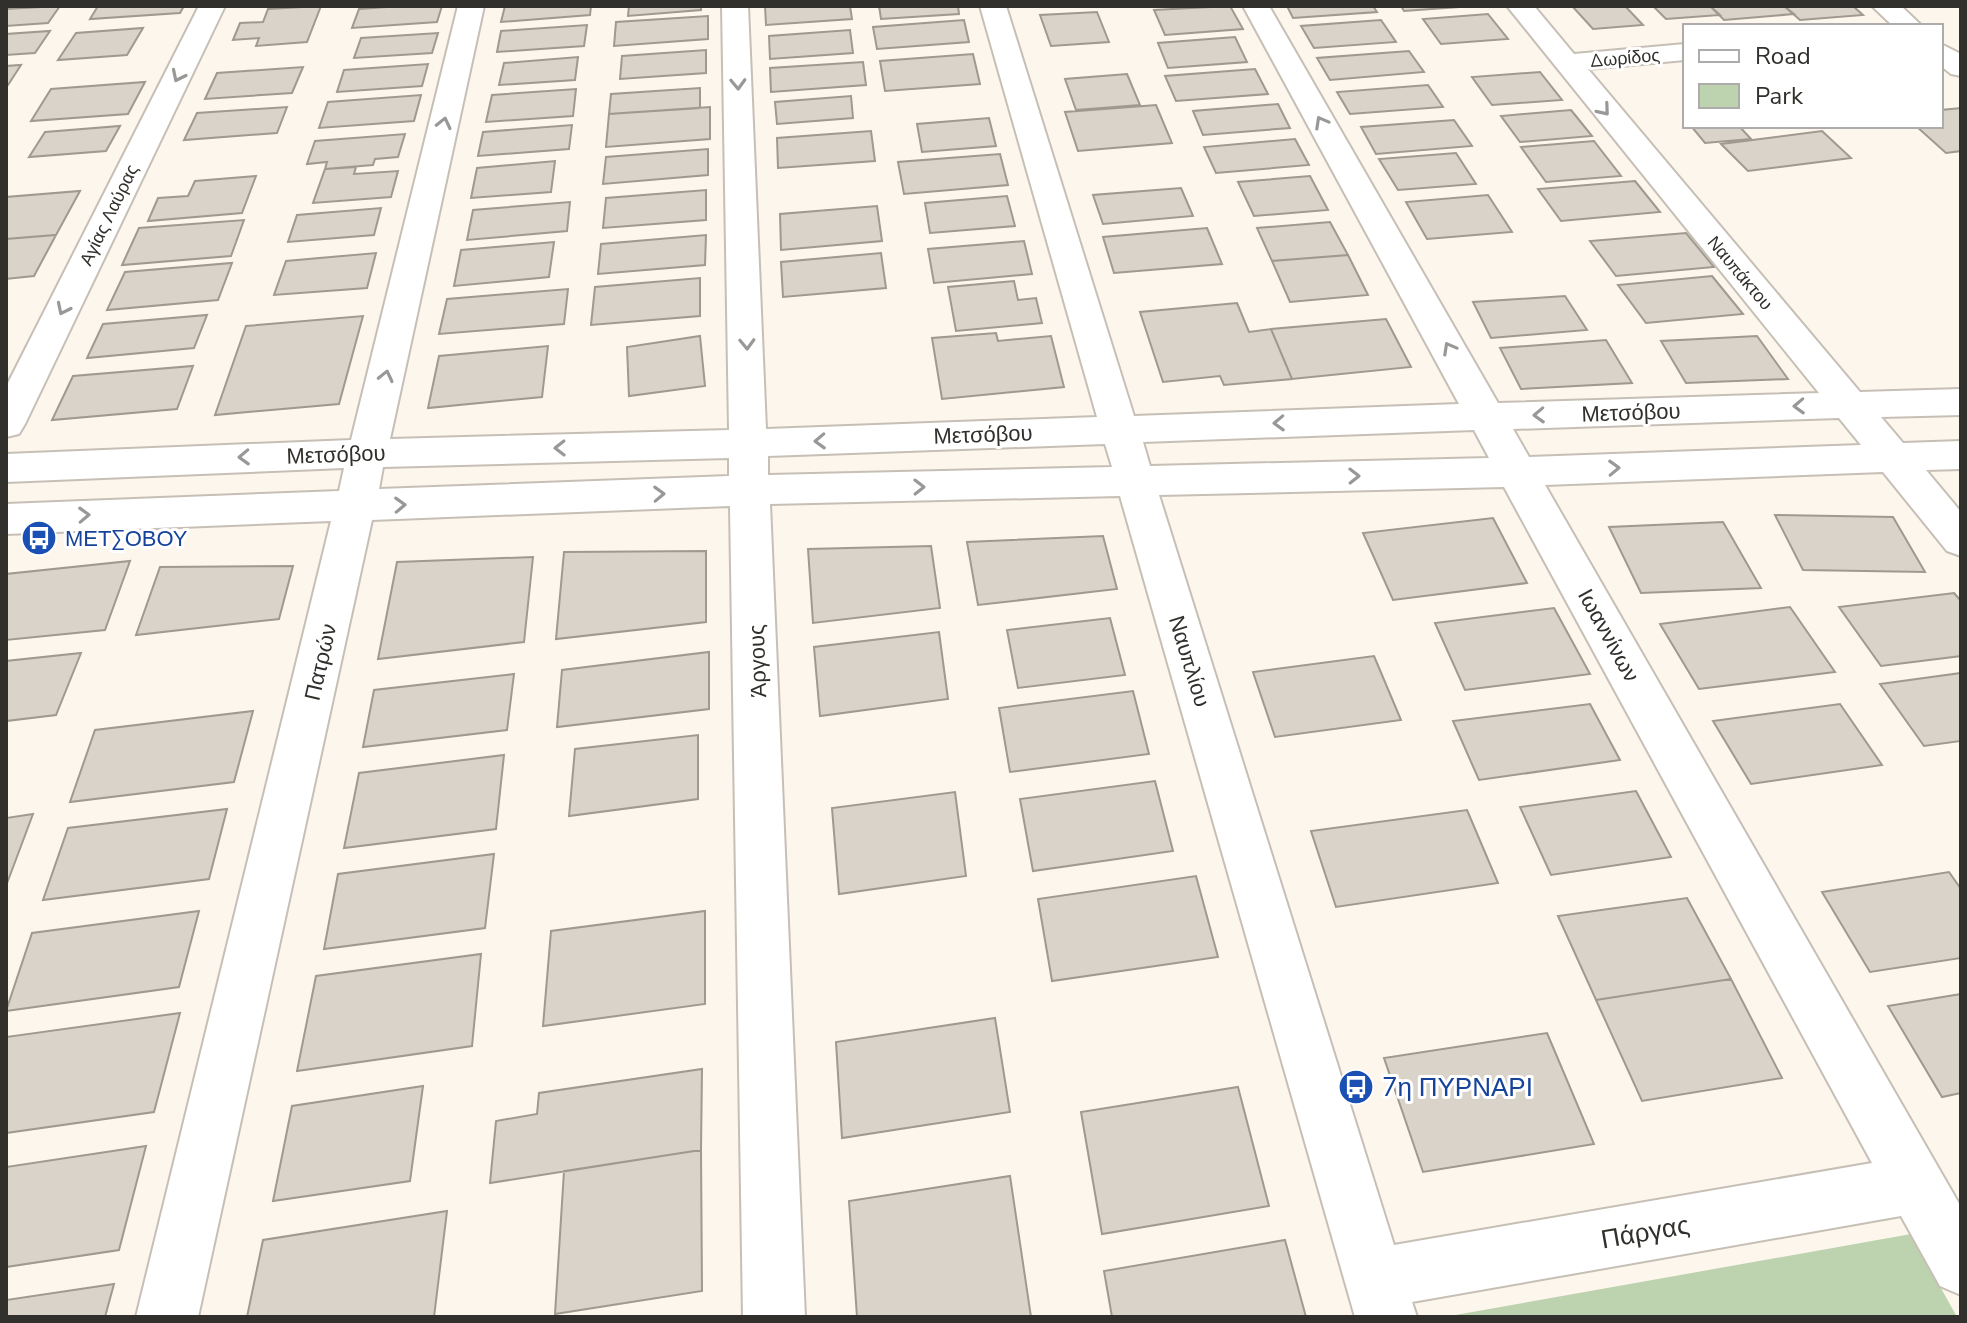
<svg xmlns="http://www.w3.org/2000/svg" width="1967" height="1323" font-family="'Nunito Sans',sans-serif">
<style>
.green{fill:#bdd3af}
.building{fill:#d9d3c9;stroke:#9f9990;stroke-width:2}
.lines{fill:none;stroke-linecap:round;stroke-linejoin:round}
.minor-casing{stroke:#c6bfb5;stroke-width:4}
.minor{fill:#fff;fill-rule:evenodd}
.oneway{stroke:#989896}
.labels{text-anchor:middle;stroke-width:6;stroke-linejoin:round;paint-order:stroke}
.far-street-label{font-size:18px;fill:#32302c;stroke:#fff}
.street-label{font-size:22px;fill:#32302c;stroke:#fff}
.transit-label{font-size:22px;fill:#164399;stroke:#fff;text-anchor:start}
.near-transit-label{font-size:26px;fill:#164399;stroke:#fff;text-anchor:start}
.near-street-label{font-size:26px;fill:#32302c;stroke:#fff}
</style>
<rect width="100%" height="100%" fill="#fdf6ec"/>
<path class="green" d="M1911,1234L1957,1317H1444Z"/>
<path class="building" d="M60,6L48,23L6,26V9Z
M98,6H184L180,13L90,19Z
M321,6L307,42L256,46L259,38L233,40L240,23L263,22L268,9Z
M401,6H442L437,22L352,28L359,9Z
M505,6H591L590,15L501,22Z
M629,6H701V10L628,16Z
M765,6H850L852,19L766,25Z
M879,6H958L959,14L881,19Z
M1230,6L1243,29L1165,35L1154,10Z
M1287,6H1373L1377,12L1293,18Z
M1401,6H1474L1404,11Z
M1572,6H1625L1643,25L1593,29Z
M1653,6H1710L1720,15L1666,19Z
M1710,6H1784L1794,14L1724,20Z
M1784,6H1853L1863,15L1800,20Z
M1097,12L1109,42L1051,46L1040,15Z
M1488,14L1508,39L1441,44L1423,19Z
M708,16V39L614,46L616,22Z
M964,20L969,42L877,49L873,27Z
M1381,20L1396,42L1314,48L1301,26Z
M587,25L584,46L497,52L501,31Z
M143,28L127,55L58,60L76,33Z
M850,30L853,53L770,59L769,36Z
M50,31L35,53L6,55V34Z
M438,33L432,53L354,58L361,38Z
M1235,37L1247,62L1168,68L1158,43Z
M706,50V73L620,79L622,56Z
M1409,51L1424,72L1330,80L1317,58Z
M973,54L980,84L885,91L880,61Z
M578,57L575,80L499,85L504,63Z
M863,62L866,85L771,92L770,68Z
M428,64L422,86L337,92L344,70Z
M21,65L8,85H6V66Z
M303,67L292,93L205,99L217,73Z
M1255,69L1268,94L1176,101L1165,76Z
M1540,72L1562,100L1492,105L1472,77Z
M1127,74L1140,105L1076,110L1065,79Z
M145,82L128,114L31,121L51,89Z
M1428,85L1443,107L1350,114L1337,92Z
M700,88V108L609,114L611,94Z
M576,89L573,116L486,122L492,95Z
M421,95L414,121L319,128L328,102Z
M851,96L853,118L777,124L775,102Z
M1278,104L1290,128L1203,135L1193,111Z
M1156,105L1172,143L1078,151L1065,112Z
M287,107L277,133L184,140L197,113Z
M710,107V139L606,147L609,114Z
M1961,108V151L1946,153L1916,126H1941V110Z
M1571,110L1592,136L1520,142L1501,116Z
M989,118L996,146L922,152L917,124Z
M1454,120L1472,146L1376,154L1361,127Z
M572,125L569,149L478,156L483,132Z
M120,126L106,151L29,157L45,132Z
M1691,126H1739L1751,139L1705,143Z
M871,131L875,161L778,168L777,138Z
M1822,131L1851,158L1748,171L1721,144Z
M405,134L398,157L375,159L373,165L325,169L327,162L307,164L315,141Z
M1295,139L1309,165L1216,173L1204,147Z
M1594,141L1621,176L1546,182L1521,147Z
M708,149V175L603,184L606,157Z
M1456,153L1476,184L1398,190L1379,159Z
M1000,154L1008,185L904,194L898,162Z
M555,161L551,192L471,198L477,168Z
M356,167L354,174L398,171L391,197L313,203L325,169Z
M256,176L242,213L148,221L158,198L188,196L195,181Z
M1310,176L1328,210L1254,216L1238,182Z
M1635,181L1660,212L1561,221L1538,189Z
M1181,188L1193,216L1103,224L1093,195Z
M706,190V220L603,228L606,198Z
M80,191L56,235L6,239V197Z
M1488,195L1512,232L1427,239L1406,202Z
M1007,196L1015,226L930,233L925,203Z
M570,202L567,231L467,240L473,210Z
M877,206L882,241L781,250L780,214Z
M381,208L374,235L288,242L297,215Z
M244,220L231,256L122,265L139,228Z
M1330,222L1348,255L1272,261L1257,228Z
M1207,228L1222,264L1114,273L1103,237Z
M1686,233L1714,267L1616,276L1590,241Z
M56,235L34,276L6,279V239Z
M706,235L705,265L598,274L601,244Z
M1024,241L1032,274L934,283L928,249Z
M554,242L549,277L454,286L461,250Z
M376,253L367,288L274,295L286,261Z
M881,253L886,288L783,297L781,262Z
M1348,255L1368,295L1290,302L1272,261Z
M232,263L218,300L107,310L125,272Z
M1712,276L1743,314L1646,323L1618,285Z
M700,278V316L591,325L595,287Z
M1014,281L1018,300L1036,298L1042,323L956,331L948,287Z
M568,289L564,324L439,334L447,299Z
M1565,296L1587,330L1491,338L1473,302Z
M1237,303L1249,332L1271,329L1292,379L1224,385L1220,376L1163,382L1140,312Z
M207,315L194,348L87,358L103,324Z
M363,316L339,404L215,415L246,326Z
M1386,319L1411,367L1292,379L1271,329Z
M996,333L998,341L1051,336L1064,387L942,399L932,338Z
M700,336L705,386L629,396L627,347Z
M1757,336L1788,379L1686,383L1661,341Z
M1606,340L1632,383L1521,389L1500,348Z
M548,346L542,397L428,408L439,356Z
M193,366L177,409L52,420L73,376Z
M1775,515L1893,517L1925,572L1803,570Z
M1493,518L1527,583L1393,600L1363,533Z
M1723,522L1761,588L1641,593L1609,527Z
M1103,536L1117,589L978,605L967,542Z
M931,546L940,608L813,623L808,549Z
M706,551V622L556,639L564,552Z
M533,557L524,642L378,659L397,562Z
M130,561L105,630L6,640V574Z
M293,566L279,619L136,635L160,567Z
M1954,593L1961,601V656L1881,666L1839,607Z
M1790,607L1835,672L1699,689L1660,624Z
M1554,608L1590,674L1465,690L1435,623Z
M1110,618L1125,675L1018,688L1007,630Z
M939,632L948,699L820,716L814,647Z
M709,652V709L557,727L562,670Z
M81,653L56,715L6,721V661Z
M1374,656L1401,720L1275,737L1253,672Z
M1961,673V741L1924,746L1880,684Z
M514,674L507,730L363,747L374,690Z
M1133,691L1149,754L1010,772L999,708Z
M1590,704L1620,760L1479,780L1453,721Z
M1840,704L1882,765L1751,784L1713,721Z
M253,711L234,782L70,802L95,730Z
M698,735V799L569,816L575,749Z
M504,755L496,829L344,848L359,773Z
M1155,781L1173,851L1033,871L1020,799Z
M1636,791L1671,857L1551,875L1520,807Z
M955,792L966,876L839,894L832,808Z
M227,809L209,879L43,900L68,828Z
M1467,810L1498,883L1336,907L1311,831Z
M33,814L6,886V818Z
M494,854L485,928L324,949L338,874Z
M1949,872L1961,889V958L1870,972L1822,892Z
M1196,876L1218,957L1052,981L1038,899Z
M1687,898L1731,979L1596,1000L1558,916Z
M199,911L179,987L6,1011L32,933Z
M705,911V1004L543,1026L551,931Z
M481,954L472,1046L297,1071L316,976Z
M1731,979L1782,1078L1642,1101L1596,1000Z
M1961,994V1093L1942,1097L1888,1006Z
M180,1013L154,1112L6,1133V1037Z
M995,1018L1010,1112L842,1138L836,1042Z
M1547,1033L1594,1144L1423,1172L1384,1058Z
M702,1069L701,1150L490,1183L496,1121L537,1114L539,1093Z
M423,1086L410,1181L273,1201L292,1106Z
M1238,1087L1269,1206L1102,1234L1081,1112Z
M146,1146L119,1250L6,1267V1167Z
M701,1150L702,1291L555,1314L564,1171Z
M1010,1176L1031,1317H857L849,1201Z
M447,1211L434,1317H247L263,1240Z
M1285,1240L1306,1317H1112L1104,1271Z
M114,1284L105,1317H6V1300Z"/>
<g class="lines">
<defs>
<path id="minor" d="M199,6H225L25,424L19,434L6,437V387Z
M458,6H484L390,439L729,430L722,6H748L766,429L1097,417L980,6H1006L1134,416L1459,404L1243,6H1269L1498,403L1819,393L1507,6H1534L1574,54L1685,44V60L1588,69L1860,392L1961,389V415L1881,417L1903,443L1961,441V469L1926,470L1961,512V556L1947,551L1883,472L1545,485L1961,1207V1295L1940,1286L1901,1216L1412,1302L1417,1317H1355L1120,496L770,504L805,1317H743L730,506L372,520L198,1317H136L331,521L6,534V504L339,491L344,468L6,482V454L351,440ZM1839,418L1861,445L1529,457L1513,429ZM1474,430L1489,458L1150,466L1143,442ZM1105,444L1112,467L768,475V456ZM729,458V476L379,489L383,467ZM1504,487L1872,1163L1394,1245L1159,495Z
M1872,6H1901L1922,26H1893Z
M1941,44L1961,54V76L1951,74L1941,66Z"/>
</defs>
<use href="#minor" class="minor-casing"/>
<use href="#minor" class="minor"/>
</g>
<defs><path id="oneway-chevron" d="M-2-3.5L2.5 0L-2 3.5" fill="none" stroke-width="1.6" stroke-linecap="round" stroke-linejoin="round" transform="scale(2)"/></defs>
<g class="oneway">
<use href="#oneway-chevron" transform="translate(178 76) rotate(116)"/>
<use href="#oneway-chevron" transform="translate(738 84) rotate(88)"/>
<use href="#oneway-chevron" transform="translate(1604 110) rotate(50)"/>
<use href="#oneway-chevron" transform="translate(1321 122) rotate(-119)"/>
<use href="#oneway-chevron" transform="translate(444 123) rotate(-77)"/>
<use href="#oneway-chevron" transform="translate(63 309) rotate(116)"/>
<use href="#oneway-chevron" transform="translate(747 344) rotate(88)"/>
<use href="#oneway-chevron" transform="translate(1449 348) rotate(-119)"/>
<use href="#oneway-chevron" transform="translate(386 376) rotate(-77)"/>
<use href="#oneway-chevron" transform="translate(1799 406) rotate(178)"/>
<use href="#oneway-chevron" transform="translate(1539 415) rotate(178)"/>
<use href="#oneway-chevron" transform="translate(1279 423) rotate(178)"/>
<use href="#oneway-chevron" transform="translate(820 441) rotate(178)"/>
<use href="#oneway-chevron" transform="translate(560 448) rotate(179)"/>
<use href="#oneway-chevron" transform="translate(244 457) rotate(178)"/>
<use href="#oneway-chevron" transform="translate(1614 468) rotate(-2)"/>
<use href="#oneway-chevron" transform="translate(1354 476) rotate(-1)"/>
<use href="#oneway-chevron" transform="translate(919 487) rotate(-1)"/>
<use href="#oneway-chevron" transform="translate(659 494) rotate(-2)"/>
<use href="#oneway-chevron" transform="translate(400 505) rotate(-2)"/>
<use href="#oneway-chevron" transform="translate(84 515) rotate(-2)"/>
</g>
<defs>
<symbol id="bus-disc" viewBox="-11 -11 22 22"><circle r="9.5" fill="#1a4fb4" stroke="#fff"/><path d="M-5-6H5V4H4V6H2V4H-2V6H-4V4H-5ZM-3.5-4V0h7V-4ZM-3.5 1.2v1.5H-2V1.2ZM2 1.2v1.5H3.5V1.2Z" fill="#fff"/></symbol>
</defs>
<g fill-rule="evenodd">
<use href="#bus-disc" x="19" y="518" width="40" height="40"/>
<use href="#bus-disc" x="1336" y="1067" width="40" height="40"/>
</g>
<g class="labels">
<g class="far-street-label">
<text transform="translate(1625 58) rotate(-5)" y="6">Δωρίδος</text>
<text transform="translate(109 215) rotate(-64)" y="6">Αγίας Λαύρας</text>
<text transform="translate(1740 273) rotate(50)" y="6">Ναυπάκτου</text>
</g>
<g class="street-label">
<text transform="translate(1631 412) rotate(-2)" y="8">Μετσόβου</text>
<text transform="translate(983 434) rotate(-2)" y="8">Μετσόβου</text>
<text transform="translate(336 454) rotate(-2)" y="8">Μετσόβου</text>
<text transform="translate(1609 635) rotate(61)" y="8">Ιωαννίνων</text>
<text transform="translate(757 661) rotate(-92)" y="8">Άργους</text>
<text transform="translate(1190 661) rotate(73)" y="8">Ναυπλίου</text>
<text transform="translate(320 662) rotate(-77)" y="8">Πατρών</text>
</g>
<g class="transit-label">
<text x="65" y="546">ΜΕΤΣΟΒΟΥ</text>
</g>
<g class="near-transit-label">
<text x="1382" y="1096">7η ΠΥΡΝΑΡΙ</text>
</g>
<g class="near-street-label">
<text transform="translate(1645 1232) rotate(-10)" y="9">Πάργας</text>
</g>
</g>
<rect width="1967" height="1323" fill="none" stroke="#32302c" stroke-width="16"/>
<rect x="1683" y="24" width="260" height="104" fill="#ffffff" stroke="#adacab" stroke-width="2"/>
<rect x="1699" y="50" width="40" height="12" fill="#ffffff" stroke="#adacab" stroke-width="2"/>
<text x="1755" y="64" font-size="24" fill="#32302c">Road</text>
<rect x="1699" y="84" width="40" height="24" fill="#bdd3af" stroke="#adacab" stroke-width="2"/>
<text x="1755" y="104" font-size="24" fill="#32302c">Park</text>
</svg>
